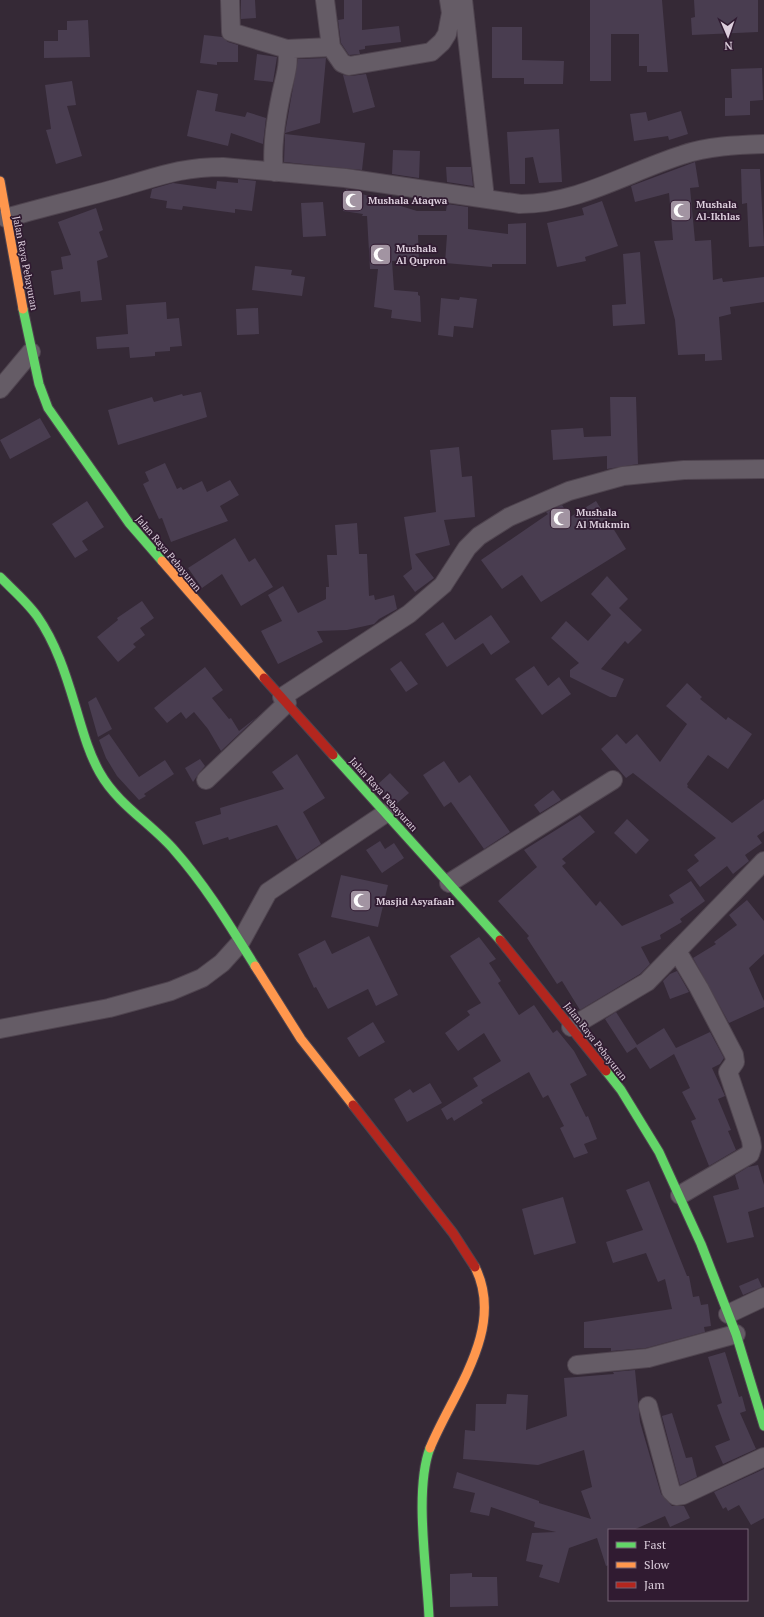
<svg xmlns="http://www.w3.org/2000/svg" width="764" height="1617" font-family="'PT Serif',serif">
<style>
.building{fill:#493d50}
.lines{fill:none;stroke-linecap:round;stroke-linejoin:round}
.street-casing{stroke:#4f444f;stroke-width:20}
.fast-casing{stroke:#4f444f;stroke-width:11}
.slow-casing{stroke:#4f444f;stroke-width:11}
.jam-casing{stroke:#4f444f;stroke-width:11}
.street{stroke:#655c66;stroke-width:18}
.fast{stroke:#63d668;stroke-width:9}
.slow{stroke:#ff974d;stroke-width:9}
.jam{stroke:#b3261e;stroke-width:9}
.labels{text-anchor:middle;stroke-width:3.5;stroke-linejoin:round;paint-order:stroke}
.poi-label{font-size:10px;font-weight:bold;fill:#dccedc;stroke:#301b31;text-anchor:start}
.street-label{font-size:10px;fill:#dccedc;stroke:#301b31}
</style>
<rect width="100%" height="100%" fill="#352936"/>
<path class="building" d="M241,0H255L256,18L241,19Z
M344,0H362V30L399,26L401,42L365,46V49L359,50L360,54L349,55L341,43L338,20L344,19Z
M590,0H662L668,72H647V66H639V34H611V81H590Z
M694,0H758V32L692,35L691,18L695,17Z
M88,20L90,57L44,58V41H58V30H67V21Z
M492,27H522V60L564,61L563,84H524V78H492Z
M204,35L222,37L228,42L238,45V62H217V65L200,63Z
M257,54L277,57L273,82L254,80Z
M326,58L320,123L285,133L298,59Z
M762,68L763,100L750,101V115L725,116V98H732L731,69Z
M366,74L375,107L353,113L343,75L351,76Z
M72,81L76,105L67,106L82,156L56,164L46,130L51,129L45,85Z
M197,90L218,94L215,111L245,117L247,112L266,118L263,144L231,133L228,146L187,136Z
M681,111L688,134L669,140L668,136L634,141L630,114L646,112L648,121Z
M559,129L562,182L539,183L533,157L525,158V184H510L507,132Z
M285,134L365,143L362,170L284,162Z
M393,150L420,151L419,178L392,174Z
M695,162L699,187L690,188L695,241L711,240L713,280L722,278L723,282L764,277V302L730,307L731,314L719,317L722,360L705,361V354L678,355L675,320L654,241L673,240L669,193L635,202L631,186Z
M446,167H471L473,186L447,182Z
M741,169H760L764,246L749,247L747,203L742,204Z
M238,179L256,181L252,211L235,209V213L183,206L182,210L166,208L167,201L150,198L152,189L173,183L216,189L217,181L238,183Z
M346,189L417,211H446L447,204L468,207V229L508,234V224L526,223V264H492V267L445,263L447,235H418L419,259L392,261L394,290L418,292V295L420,296L421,322L391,318L392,310L374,307L378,269H370L367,216H362L363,214L343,211Z
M602,201L618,246L585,257L586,261L557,267L547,223L584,215L582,208Z
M323,202L326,236L303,237L301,203Z
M96,208L103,230L99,232L108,257L97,261L102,300L81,302L80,291L54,295L51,271L63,269L61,257L71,255L58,222Z
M640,252L645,324L613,326L612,305L626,304L623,254Z
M255,266L292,270L291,275L305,277L302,296L252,290Z
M460,297L477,299L473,328L454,326L453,337L438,335L441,298L459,300Z
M166,302L167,319L179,318L182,346L170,347V351L155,352V356L130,358L129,347L97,349L96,337L128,334L126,305Z
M258,308L259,334L237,335L236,309Z
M201,392L207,417L118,445L108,410L152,397L154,402L182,394L183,396Z
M610,397H636L638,464L607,469V456L553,460L551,430L583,428L584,437L611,436Z
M40,418L51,437L10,459L0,440Z
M459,447L462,477L472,476L475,517L444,520L450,545L415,554L434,578L415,592L403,576L412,569L404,517L436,512L430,450Z
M165,463L177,489L181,487L183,490L202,481L207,492L230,480L239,495L220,506L228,521L171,542L162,518L159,519L143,484L149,481L145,472Z
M87,501L104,527L82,541L88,550L75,558L52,524Z
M596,501L626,549L541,602L522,575L502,589L481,560L548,514L546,512L562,505L570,517Z
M357,523L359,554H367L369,596L374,595L375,600L394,595L397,609L379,619L374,624L347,630L317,631L323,642L278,664L261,631L282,621L268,595L283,586L298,613L326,599V587H329L327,555H337L335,525Z
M235,538L249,562L255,558L273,587L241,606L222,574L202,588L188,568Z
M607,576L628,599L619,608L642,630L628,644L625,641L601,669L624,679L616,697H610L570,677V670L579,663L551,638L566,621L588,641L611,615L591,594Z
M142,601L154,618L140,628L145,635L133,644L136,647L118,662L97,637L118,620L117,618Z
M491,615L510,642L491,655L483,643L447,667L425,634L443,622L455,640Z
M401,661L418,684L406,692L390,669Z
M534,666L548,686L559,677L571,694L542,715L515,679Z
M205,667L223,690L212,698L229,719L231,718L239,731L257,717L221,751L208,729L194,712L186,719L181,712L167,723L154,708Z
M687,683L702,697L700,699L726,720L728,717L752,734L728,769L708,755L687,784L688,786L687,787L732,823L764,799V831L757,836L762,843L745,855L749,861L733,874L727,866L700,887L687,870L699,861L694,855L716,838L633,773L626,778L601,749L617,734L626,744L637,734L660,762L687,724L666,706Z
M96,697L112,729L98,737L88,702Z
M109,734L139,777L165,760L174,774L144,794L146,796L139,800L117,776L106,758L99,740Z
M297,754L325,798L303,812L321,844L297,860L277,825L229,840L228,837L203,845L195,822L221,814L220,808L284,789L272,772Z
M200,759L205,766L199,773L193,782L185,768Z
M444,761L459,783L470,775L510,832L484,849L451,802L444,807L423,775Z
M390,773L409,793L395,805L377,785Z
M553,790L561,800L540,813L534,805Z
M580,815L595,832L562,859L566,863L562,866L596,906L600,901L622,926L674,903L669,895L691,881L705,901L680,919L682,922L660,935L661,939L641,947L650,964L640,974L580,1010L562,981L557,984L527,938L529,936L498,901L537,867L524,850Z
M627,819L649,840L636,854L614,833Z
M380,841L385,849L394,843L404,858L382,873L366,850Z
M341,875L388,885L378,927L331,917Z
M747,900L764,921V954L749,968L764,1001V1007L729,1023L693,958L716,944L714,942L737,925L729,915Z
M369,936L398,995L376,1006L368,989L328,1009L316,987L314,988L298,954L325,940L332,954Z
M479,937L496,959L489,963L501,981L498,983L519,1015L534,1005L553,1033L557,1030L574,1051L587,1075L570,1084L586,1117L588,1116L597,1139L584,1144L588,1153L574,1158L560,1128L564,1126L548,1095L543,1098L529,1072L481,1100L483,1103L454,1121L452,1117L447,1120L441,1109L478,1086L473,1078L501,1061L484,1033L458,1051L445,1033L470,1015L467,1011L481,1003L450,956Z
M677,971L689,992L670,999L663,981L670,974Z
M616,1012L637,1045L664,1028L676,1048L710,1032L724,1058L720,1064L712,1068L725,1096L718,1099L731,1130L728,1131L736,1150L709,1166L691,1121L696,1119L682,1092L690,1088L674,1054L650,1069L636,1047L627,1053L605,1019Z
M373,1022L385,1042L359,1057L347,1038Z
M430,1083L442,1103L407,1122L394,1099L410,1089L413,1093Z
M758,1165L764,1185V1207L748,1212L754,1237L727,1243L713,1196L739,1189L735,1175L748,1167Z
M649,1181L687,1276H689L693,1297L699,1296L701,1305L708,1304L711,1326L704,1327L705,1332L646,1348L611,1351V1348H584V1322L672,1309L665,1279L658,1282L646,1253L613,1263L606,1242L643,1230L626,1190Z
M563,1197L576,1243L534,1255L522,1209Z
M758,1278L762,1287L743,1295L739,1286Z
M725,1352L739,1397L742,1396L746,1411L740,1413L756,1449L723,1464L715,1446L730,1440L717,1405L722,1403L708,1357Z
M635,1370L640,1422L661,1494L672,1506H684L690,1518L670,1527L665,1516L633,1530H609V1565L606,1566L597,1538L569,1548L559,1583L539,1577L543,1565L526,1561L532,1533L556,1532L534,1527L535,1522L491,1507L489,1516L470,1512L475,1493L453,1488L457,1472L539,1501V1503L591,1519L581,1491L592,1487L584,1450L538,1465L463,1459L465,1430L475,1431L476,1404H506L507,1394L528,1395L526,1430L567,1416L564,1378L614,1374L613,1372Z
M672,1413L686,1458L692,1457L697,1477L680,1485L662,1416Z
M764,1469V1518L751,1525L739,1505L728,1511L726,1507L723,1509L714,1492Z
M472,1573V1577H497L498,1606L450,1607V1574Z"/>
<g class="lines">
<defs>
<path id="street" d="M230,0L231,32L287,49C290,64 284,80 281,95C276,119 271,147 274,172
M325,0L331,47
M463,0L485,198
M287,49L331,47L342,63L349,66L431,52L442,42L447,34L451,13L449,0
M6,218C44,207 83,198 121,187C160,176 181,167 223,167L345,178L520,204C578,204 628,172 682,155C708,146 737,145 764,144
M0,389L31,352
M282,697L409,614L443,585L467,548L479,536L509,517L569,491L623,476L684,470L764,469
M206,780L287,703
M449,883L613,780
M677,951L699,988L734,1055L735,1062L728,1072L751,1140L752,1147L750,1154L680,1195
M571,1027L647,982L764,861
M0,1029L109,1008L171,991L202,978L222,963L240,943L268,892L386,813
M728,1314L764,1297
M577,1365L648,1358L736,1334
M648,1406L671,1491L676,1496L683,1495L764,1457"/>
<path id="fast" d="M23,309L39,384L48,408L129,523L162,561
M0,577C13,590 27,602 37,616C56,643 66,675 75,705C82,728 88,752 100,773C118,805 152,824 175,851C206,886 230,926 255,966
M333,755L500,940
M606,1071L621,1090L659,1152L701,1244L736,1334L764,1426
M429,1617C427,1571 414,1490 430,1448"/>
<path id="slow" d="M0,181L23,309
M162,561L264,678
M255,966L301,1039L353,1105
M430,1448C453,1392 506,1329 475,1267"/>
<path id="jam" d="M264,678L333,755
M500,940L606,1071
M353,1105L453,1233L475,1267"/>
</defs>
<use href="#street" class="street-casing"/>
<use href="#fast" class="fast-casing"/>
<use href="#slow" class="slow-casing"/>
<use href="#jam" class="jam-casing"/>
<use href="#street" class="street"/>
<use href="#fast" class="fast"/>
<use href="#slow" class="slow"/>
<use href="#jam" class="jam"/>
</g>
<defs>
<symbol id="mosque-square" viewBox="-11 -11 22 22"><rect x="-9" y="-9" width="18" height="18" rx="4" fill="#a294a2" stroke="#301b31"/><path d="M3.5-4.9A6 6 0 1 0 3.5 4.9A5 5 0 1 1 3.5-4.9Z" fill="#fff"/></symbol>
</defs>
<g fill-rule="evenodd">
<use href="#mosque-square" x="340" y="188" width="25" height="25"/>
<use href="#mosque-square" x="668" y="198" width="25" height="25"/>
<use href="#mosque-square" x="368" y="242" width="25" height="25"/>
<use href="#mosque-square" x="548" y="506" width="25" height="25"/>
<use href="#mosque-square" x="348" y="888" width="25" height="25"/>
</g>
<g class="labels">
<g class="poi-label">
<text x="368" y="204">Mushala Ataqwa</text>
<text x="696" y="208">Mushala<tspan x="696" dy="12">Al-Ikhlas</tspan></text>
<text x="396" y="252">Mushala<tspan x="396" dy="12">Al Qupron</tspan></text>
<text x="576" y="516">Mushala<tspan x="576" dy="12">Al Mukmin</tspan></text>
<text x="376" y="905">Masjid Asyafaah</text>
</g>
<g class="street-label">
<text transform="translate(26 263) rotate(79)" y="4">Jalan Raya Pebayuran</text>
<text transform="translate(169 553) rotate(50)" y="4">Jalan Raya Pebayuran</text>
<text transform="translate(384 794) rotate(48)" y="4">Jalan Raya Pebayuran</text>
<text transform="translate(596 1041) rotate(52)" y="4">Jalan Raya Pebayuran</text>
</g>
</g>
<rect x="608" y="1529" width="140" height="72" fill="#301b31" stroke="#756375"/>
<rect x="616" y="1542" width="20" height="6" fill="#63d668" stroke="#756375"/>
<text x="644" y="1549" font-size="12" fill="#dccedc">Fast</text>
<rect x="616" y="1562" width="20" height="6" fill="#ff974d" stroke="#756375"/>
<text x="644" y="1569" font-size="12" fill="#dccedc">Slow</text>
<rect x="616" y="1582" width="20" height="6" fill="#b3261e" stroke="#756375"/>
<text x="644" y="1589" font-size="12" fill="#dccedc">Jam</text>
<g transform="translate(728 36) rotate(178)" stroke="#301b31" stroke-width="3" paint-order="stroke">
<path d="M0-3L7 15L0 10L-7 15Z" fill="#dccedc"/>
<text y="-6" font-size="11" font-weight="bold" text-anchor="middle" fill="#dccedc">N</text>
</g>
</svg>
